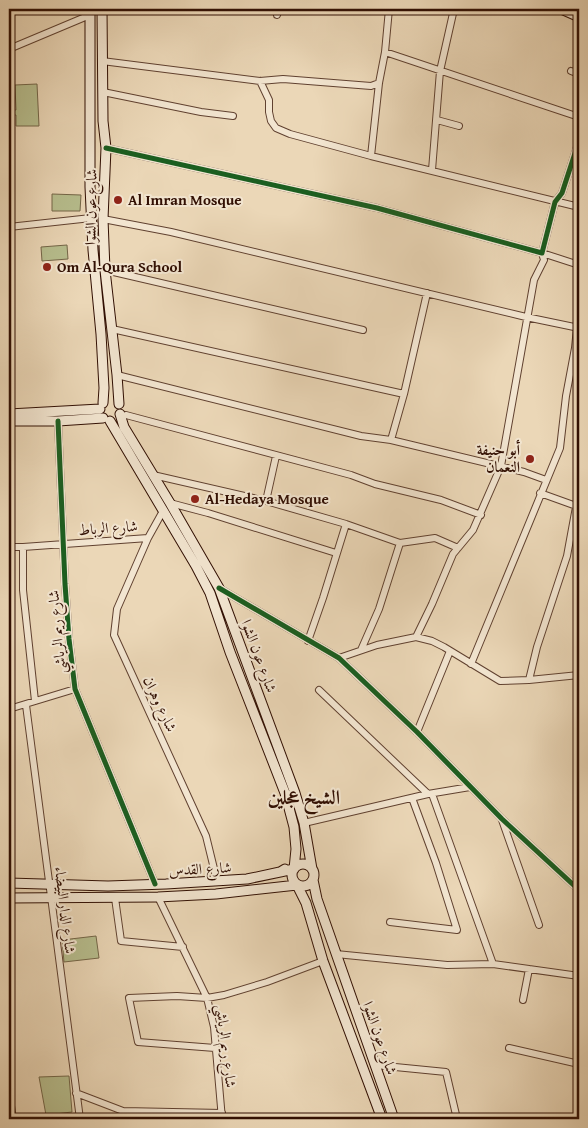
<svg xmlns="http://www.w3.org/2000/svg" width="588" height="1128" font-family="'Gentium Book Plus',Amiri,serif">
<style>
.green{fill:#b7be8e;stroke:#746648}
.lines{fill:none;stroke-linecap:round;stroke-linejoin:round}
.minor-casing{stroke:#604130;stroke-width:8}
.secondary-casing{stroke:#310f03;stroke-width:11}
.minor{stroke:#f2e5d0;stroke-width:6}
.secondary{stroke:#f2e5d0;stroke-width:9}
.cycleway-casing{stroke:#f2e5d0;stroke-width:8}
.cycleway{stroke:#1b5e20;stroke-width:5}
.poi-dot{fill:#8f2418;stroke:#f2e5d0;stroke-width:2}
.labels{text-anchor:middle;stroke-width:4;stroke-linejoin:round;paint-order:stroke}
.poi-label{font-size:15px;font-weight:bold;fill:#310f03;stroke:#f2e5d0;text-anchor:start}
.street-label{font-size:15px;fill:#310f03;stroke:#f2e5d0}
.district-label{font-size:20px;font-weight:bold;fill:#310f03;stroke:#f2e5d0}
</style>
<rect width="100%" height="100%" fill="#ebd7b7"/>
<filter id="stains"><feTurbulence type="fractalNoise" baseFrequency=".004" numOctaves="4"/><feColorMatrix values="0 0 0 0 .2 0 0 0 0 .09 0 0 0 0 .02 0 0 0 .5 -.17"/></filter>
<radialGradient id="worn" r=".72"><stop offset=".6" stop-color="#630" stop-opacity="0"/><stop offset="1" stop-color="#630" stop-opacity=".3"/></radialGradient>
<path class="green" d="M37,84L39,126H16V115H14V110H16L15,85Z
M52,194L81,195L80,211H52Z
M67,245L68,259L42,261L41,247Z
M96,936L99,958L64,962L62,940Z
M69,1076L72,1112L46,1115L39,1077Z"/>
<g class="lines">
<defs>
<path id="minor" d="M277,15L279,9
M9,49L90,15
M385,52L579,117
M102,61L260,81L283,79L371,86L379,83
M571,71L579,74
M260,81L269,100V112L271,121L276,128L290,134L371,156L579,207
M103,92L201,112L233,116
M437,120L459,126
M106,148L377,208L542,253L555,202L562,193L579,141
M371,156L379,83L385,52L389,9
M432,170L440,71L454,9
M103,219L171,232L526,317L579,328
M9,227L91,218
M105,270L363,330
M112,329L404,394
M117,375L361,436L391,440L524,472L546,480
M126,415L351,475L375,484L441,500L481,515
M58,421L65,584L69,639L75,689L155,884
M391,440L404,394L427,293
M153,475L266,501L346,524L400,543L435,538L458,548
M540,493L579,507
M266,501L276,456
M170,503L208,513L336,553
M148,538L117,609L114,635L206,836L217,881
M9,547H23L148,538L163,511
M23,547V590L35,701
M219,588L339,658L417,732L502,819L579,890
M416,637L432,604L453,554L473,530L501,466L534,280L544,260L542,253L579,265
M308,641L323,598L346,524
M361,650L379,609L400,543
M339,658L377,645L416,637L432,641L444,647L500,681L529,680L579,675
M471,664L560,448L566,396L575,348L579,308
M529,680L537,647L567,556L576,507
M319,690L428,794
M26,705L80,1119
M9,709L75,689
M417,732L450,651
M432,794L493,964
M502,820L539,925
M304,823L428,794L470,787
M158,897L207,998L214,1027L222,1119
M115,898L121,941L183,947
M390,922L457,930L436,863L412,798
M336,954L447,965L493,964L579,976
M523,1000L529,969
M215,1048L138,1042L129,998L177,996L207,998L224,995L267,982L323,961
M509,1048L579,1064
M375,1065L446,1072L457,1119
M9,1092L13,1119
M76,1093L123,1111L222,1113
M123,1111L124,1119"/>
<path id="secondary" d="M90,9V187L93,250L101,334L104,388L103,403
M102,9L103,121L106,148L103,219L105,270L117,375L119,404
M561,9L579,17
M9,414L100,409
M120,414L124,427L170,503L219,588L295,793L304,823L312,869
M9,421H58L103,418
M110,421L196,566L210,593L230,652L285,793L294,827L296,849L294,869L280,872
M292 875a11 11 0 1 1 22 0a11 11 0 1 1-22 0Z
M313,880L317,899L394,1119
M9,883L108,886L166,884L247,879L280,872L285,869
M9,898L158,897L216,894L297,885L306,903L323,961L382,1119"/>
</defs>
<use href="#minor" class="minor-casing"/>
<use href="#secondary" class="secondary-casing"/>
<use href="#minor" class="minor"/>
<use href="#secondary" class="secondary"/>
<defs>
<path id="cycleway" d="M106,148L377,208L542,253L555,202L562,193L579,141
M58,421L65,584L69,639L75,689L155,884
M219,588L339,658L417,732L502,819L579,890"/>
</defs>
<use href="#cycleway" class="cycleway-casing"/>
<use href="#cycleway" class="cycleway"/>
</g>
<g class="poi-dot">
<circle cx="118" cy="200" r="5"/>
<circle cx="47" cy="267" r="5"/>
<circle cx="530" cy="459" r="5"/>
<circle cx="195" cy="499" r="5"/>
</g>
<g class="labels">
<g class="poi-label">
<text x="128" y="205">Al Imran Mosque</text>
<text x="57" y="272">Om Al-Qura School</text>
<text x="520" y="455" text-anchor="end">أبو حنيفة<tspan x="520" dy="17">النعمان</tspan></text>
<text x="205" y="504">Al-Hedaya Mosque</text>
</g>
<g class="street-label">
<text transform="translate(91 207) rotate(-89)" y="5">شارع عون الشوا</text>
<text transform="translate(108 528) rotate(-4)" y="5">شارع الرباط</text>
<text transform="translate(57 632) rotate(-95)" y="5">شارع ريم الرياشي</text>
<text transform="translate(259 656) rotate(70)" y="5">شارع عون الشوا</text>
<text transform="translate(160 704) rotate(65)" y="5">شارع وهران</text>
<text transform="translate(200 869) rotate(-3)" y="5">شارع القدس</text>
<text transform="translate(65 910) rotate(83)" y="5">شارع الدار البيضاء</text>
<text transform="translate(380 1038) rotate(71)" y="5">شارع عون الشوا</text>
<text transform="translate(226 1046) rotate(83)" y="5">شارع ريم الرياشي</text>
</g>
<g class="district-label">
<text x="304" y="804">الشيخ عجلين</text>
</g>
</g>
<rect width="588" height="1128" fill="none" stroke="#ebd7b7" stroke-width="30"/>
<rect x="10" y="10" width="568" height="1108" fill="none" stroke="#310f03" stroke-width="2.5"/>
<rect x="15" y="15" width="558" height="1098" fill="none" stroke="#310f03"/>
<rect width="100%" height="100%" filter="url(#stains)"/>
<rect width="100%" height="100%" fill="url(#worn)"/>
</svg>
